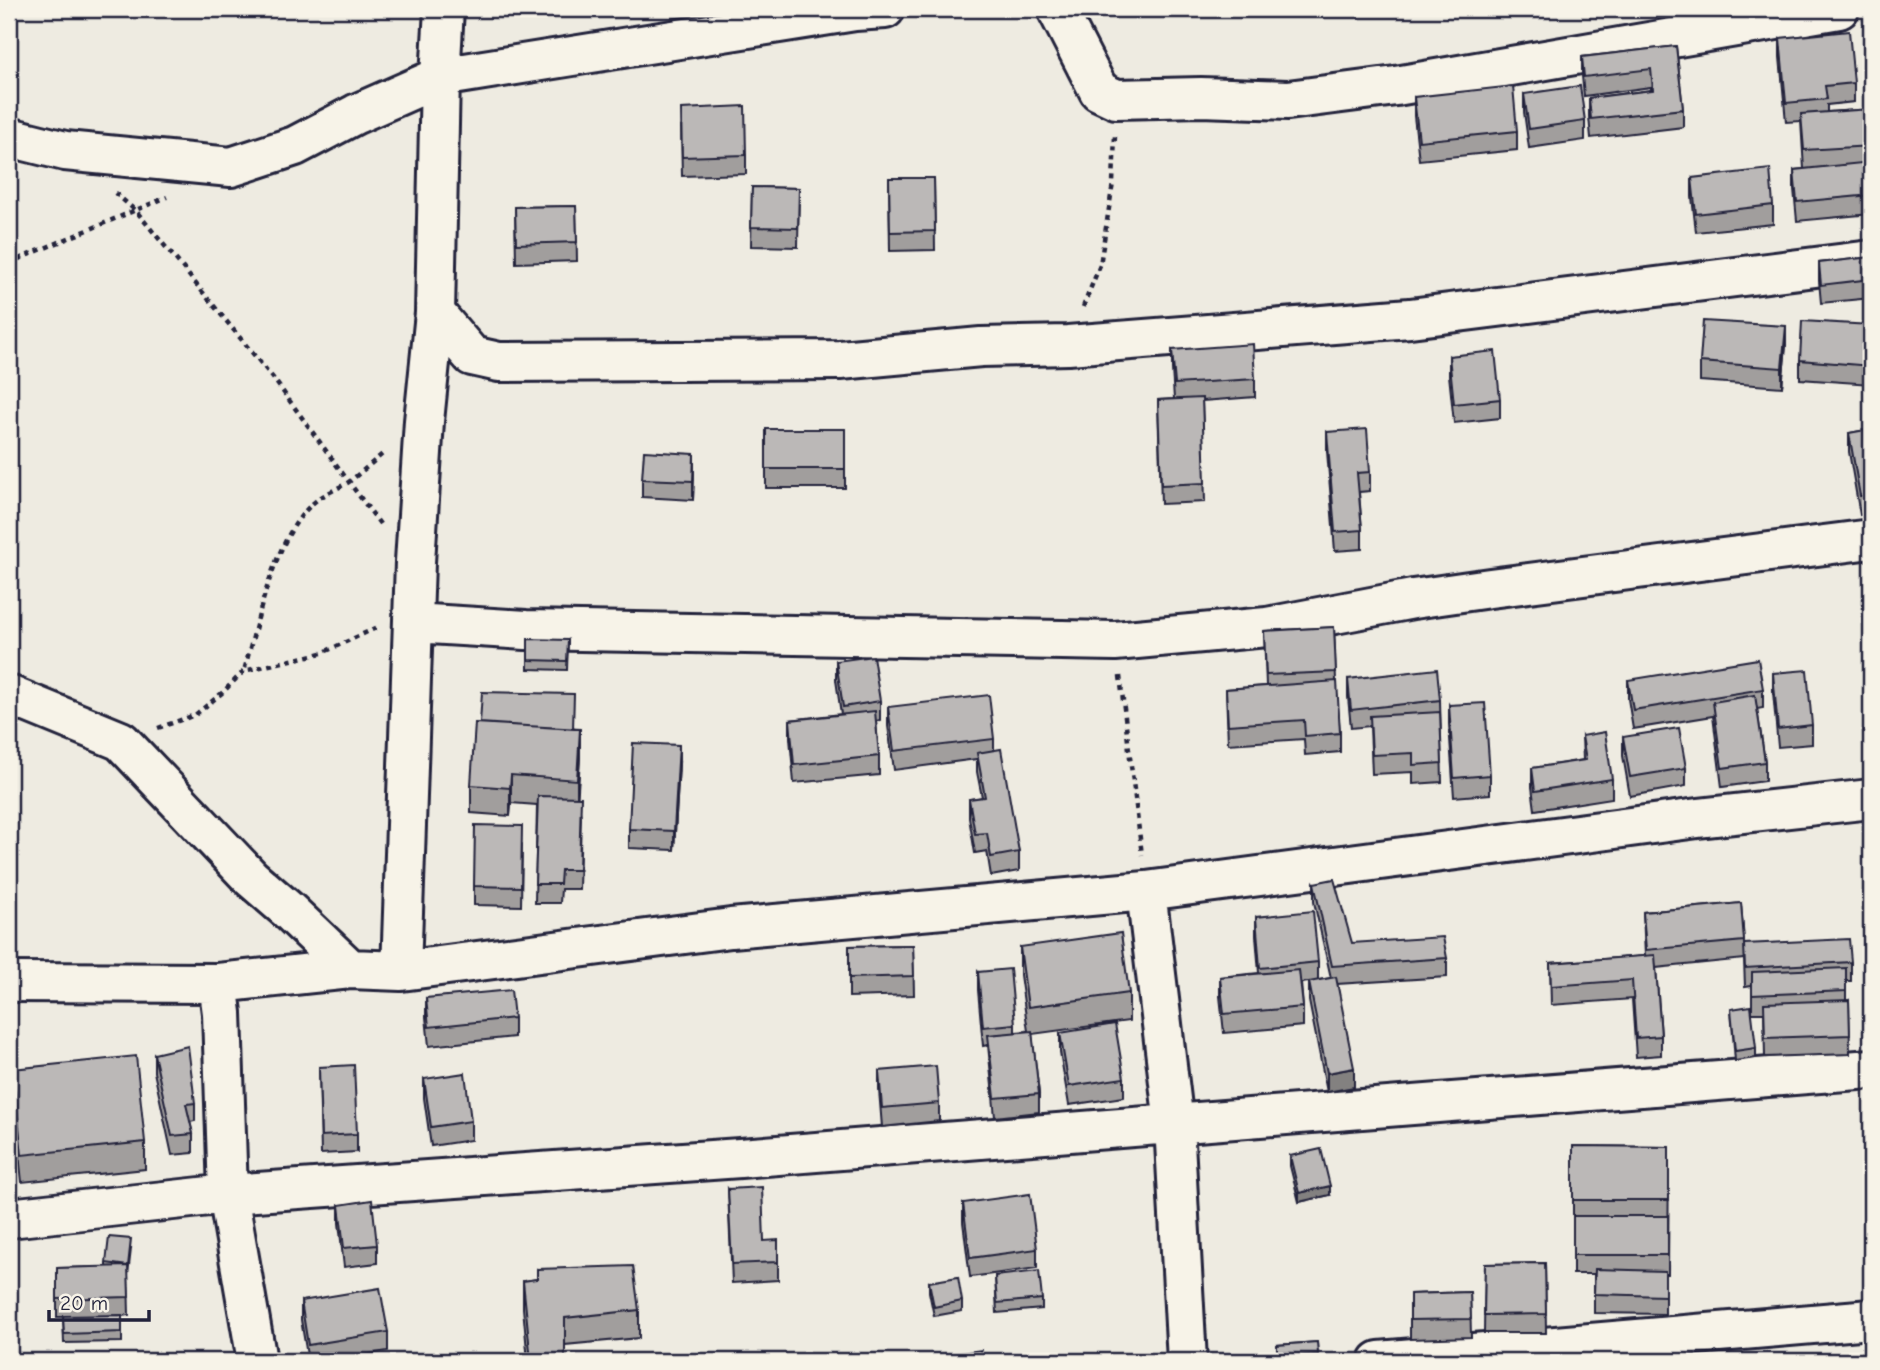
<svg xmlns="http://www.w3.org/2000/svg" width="1880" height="1370" font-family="'Comic Neue',sans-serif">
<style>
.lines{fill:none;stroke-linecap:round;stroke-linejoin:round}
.minor-casing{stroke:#22223b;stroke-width:44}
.path{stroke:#22223b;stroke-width:4.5;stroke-dasharray:5 5;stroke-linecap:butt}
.minor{stroke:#f7f3e8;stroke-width:38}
.wall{fill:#a19e9d;stroke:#22223b;stroke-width:2}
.shaded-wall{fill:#838180;stroke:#22223b;stroke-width:2}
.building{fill:#bbb8b7;stroke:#22223b;stroke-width:2}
</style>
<rect width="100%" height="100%" fill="#eeebe1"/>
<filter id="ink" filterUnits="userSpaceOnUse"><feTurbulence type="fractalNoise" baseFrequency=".0143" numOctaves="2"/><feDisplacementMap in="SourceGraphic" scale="14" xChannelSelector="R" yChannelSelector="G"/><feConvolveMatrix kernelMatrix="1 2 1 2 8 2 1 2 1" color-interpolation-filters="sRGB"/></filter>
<g filter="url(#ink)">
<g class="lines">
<defs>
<path id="minor" d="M1057,9L1099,91L1116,99L1201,97L1288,100L1396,86L1839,9
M9,137L65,151L231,167L295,146L356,114L440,77L855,11L885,9
M435,313L472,356L499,362L840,360L981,347L1068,345L1410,318L1871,260
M413,623L526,630L1115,641L1267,627L1413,599L1490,588L1871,539
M9,695L121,741L251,878L288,910L350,969
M1146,891L1174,1124L1187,1361
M401,971L415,562L424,421L435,313L440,77L444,9
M9,982L218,983L350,969L401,971L731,928L1146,891L1698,818L1871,799
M218,983L222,1013L228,1194L257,1361
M9,1218L228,1194L740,1158L1871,1069
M1379,1361L1871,1319"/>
</defs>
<use href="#minor" class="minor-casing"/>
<path class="path" d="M115,193L137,212L273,378L349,482C337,489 321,495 311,505C273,541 258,621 244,671
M9,263L167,197
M1083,307L1100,265L1113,183L1115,135
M380,524L349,482L385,452
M1120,676L1142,855
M158,728L195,715L222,693L244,671L322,653L378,627"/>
<use href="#minor" class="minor"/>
</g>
<path class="wall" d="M1524,9H1546L1524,12Z
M1780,38L1854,83V102L1827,105V112L1871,109V214L1797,221L1794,189V170L1804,169L1801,121L1786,122L1780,57Z
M1676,46L1683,109V127L1591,138L1589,117V98L1651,90V87L1584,96L1582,76V57Z
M1524,94L1585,121V140L1529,148L1524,112Z
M1414,97L1517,131V150L1419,160L1414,116Z
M681,127L746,155V174L682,176Z
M889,178H934L935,250L890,251Z
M1692,178L1773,205V224L1696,232L1692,197Z
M752,187L799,188L798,247L751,246Z
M576,206L577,261L516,263L515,207Z
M1871,257V298L1821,303L1819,281V263Z
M1871,325V384L1800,379V360Z
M1786,345L1782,387L1700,381V362Z
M1172,350L1255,379V397L1202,401L1205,502L1161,504L1158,400L1174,399L1172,369Z
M1449,356L1500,399V418L1454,423L1449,375Z
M766,429H845V488H766Z
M1871,429V513L1860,515L1849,452V433Z
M1327,432L1370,472V491L1359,492L1362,530V549L1335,551L1327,451Z
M694,472L693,500L642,497V479Z
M1334,627L1336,681L1340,733V752L1305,755L1304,739L1228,744L1226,689L1266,686L1264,631Z
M568,640L567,670L528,669V660Z
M836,661L880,701V720L876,721L879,756V775L794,783L790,738V720L841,714L836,680Z
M1773,673L1812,725V744L1778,747L1773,692Z
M1348,679L1440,700L1442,782L1413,784V772L1372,774L1370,726L1351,728L1348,697Z
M1628,680L1763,689V708L1757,709L1765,762V781L1722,787L1713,716L1633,729L1628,699Z
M1449,705L1490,775V794L1454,797L1449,724Z
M888,707L994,739V750L1019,852V871L991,876L987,851L975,853L969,818V799L982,797L977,772V759L894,770L888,726Z
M574,729L580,757L577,797L581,816L579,889H561L560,903H535L537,805L511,803L510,816L471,813V785Z
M1582,736L1612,779V798L1535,810L1532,787V768L1583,760Z
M1623,737L1686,768V786L1630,796L1623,756Z
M679,764L674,850L629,848V829Z
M522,845L521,906L474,905V886Z
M1314,883L1352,943L1447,958V977L1337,984L1354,1087L1327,1092L1309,1001V982L1301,983L1303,1007V1026L1224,1033L1220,996V977L1259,973L1256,936V917L1318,962V980L1331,978L1314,902Z
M1741,903L1744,944L1851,962V981H1846V1001L1849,1000L1850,1054L1765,1057L1764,1013H1752V986L1745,987L1744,959L1656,968L1661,1036V1055L1636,1057L1632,999L1551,1005L1550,963L1645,956L1643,912Z
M913,945L914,995L849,997V946Z
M1020,947L1129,993V1021L1032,1034L1039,1094V1112L995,1117L988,1045L983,1046L978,990V972L1015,1024V1032L1028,1031L1020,975Z
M426,998L514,1018V1037L429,1046L426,1017Z
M1731,1009L1756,1048V1058L1735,1061Z
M1060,1033L1124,1078V1097L1069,1105L1060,1052Z
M154,1054L195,1103V1121L190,1122L193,1134V1153L172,1155L154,1072Z
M319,1067L357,1134V1152L321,1154Z
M13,1069L145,1142V1169L22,1182L13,1096Z
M879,1071L939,1103V1121L882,1127L879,1090Z
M424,1079L471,1121V1140L431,1146L424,1098Z
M1573,1146L1669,1147L1668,1274H1665V1314L1594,1313V1274H1573Z
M1290,1156L1330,1195L1299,1202L1290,1166Z
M728,1189L778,1262V1280L732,1283Z
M963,1203L1037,1249V1268L970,1277L963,1222Z
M339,1205L377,1245V1263L344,1267L339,1223Z
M131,1249L128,1275L129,1315L122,1316V1342L64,1343L63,1317H57V1268L106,1267V1263Z
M1545,1263L1546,1333H1484L1485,1264Z
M537,1269L639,1310V1338L565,1345V1361H528L523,1308V1281L537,1279Z
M995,1276L1042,1299V1309L997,1313Z
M929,1282L962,1301V1311L934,1316L929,1292Z
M1470,1292L1471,1337L1410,1339V1294Z
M301,1301L388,1332V1351L326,1361H308L301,1320Z
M1317,1342L1318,1361H1277V1345Z"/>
<path class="shaded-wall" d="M1786,326V345L1782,387V368Z
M694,454V472L693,500V481Z
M580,729V757L577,807V780Z
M679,745V764L674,850V831Z
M511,775V803L510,816V788Z
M1354,1068V1087L1327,1092V1073Z
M1330,1186V1195L1299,1202V1193Z"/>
<path class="building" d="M1849,31L1854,83L1825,86L1827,99L1786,103L1780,38Z
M1676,46L1683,109L1591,119L1589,98L1653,90L1651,69L1584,77L1582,57Z
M1513,86L1517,131L1419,141L1414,97Z
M1580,86L1585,121L1529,129L1524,94Z
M745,106L746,155L682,157L681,109Z
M1871,109V146L1804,150L1801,114Z
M1871,162V195L1797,202L1794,170Z
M1770,169L1773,205L1696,214L1692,178Z
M889,178H934L935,231L890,232Z
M752,187L799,188L798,228L751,227Z
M576,206L577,242L516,244L515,207Z
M1871,257V279L1821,285L1819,263Z
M1703,321L1786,326L1782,368L1700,362Z
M1802,321L1871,325V366L1800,360Z
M1253,344L1255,379L1175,384L1172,350Z
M1495,351L1500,399L1454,404L1449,356Z
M1202,398L1205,483L1161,485L1158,400Z
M766,429H845V469H766Z
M1367,429L1370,472L1357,473L1362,530L1335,532L1327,432Z
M1871,429V494L1860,496L1849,433Z
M644,451L694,454L693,481L642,479Z
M1334,627L1336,672L1266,675L1264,631Z
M528,639L568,640L567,661L528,660Z
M873,656L880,701L843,707L836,661Z
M1758,659L1763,689L1633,710L1628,680Z
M1437,669L1440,700L1351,710L1348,679Z
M1807,670L1812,725L1778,729L1773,673Z
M1337,681L1340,733L1305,736L1304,720L1228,725L1226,689Z
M482,692L574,694L573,729L480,723Z
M989,695L994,739L894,751L888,707Z
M1755,695L1765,762L1722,768L1713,702Z
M1485,703L1490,775L1454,778L1449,705Z
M875,711L879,756L794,765L790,720Z
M1440,712L1442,763L1413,765V753L1372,755L1370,716Z
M475,723L580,729L577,780L511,775L510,788L471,785Z
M1679,728L1686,768L1630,777L1623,737Z
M1605,732L1612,779L1535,791L1532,768L1586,760L1582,736Z
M633,743L679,745L674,831L629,829Z
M1001,749L1019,852L991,857L987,833L975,834L969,799L985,797L977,753Z
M538,796L581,797L579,870H561L560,884H535Z
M475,825L522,826L521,887L474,886Z
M1334,879L1352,943L1443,937L1447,958L1332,966L1314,883Z
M1741,903L1744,941L1646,950L1643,912Z
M1313,911L1318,962L1260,968L1256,917Z
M1121,933L1129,993L1028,1007L1020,947Z
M1849,939L1851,962L1745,968L1744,944Z
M913,945L914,976L849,978V946Z
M1655,955L1661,1036L1636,1038L1632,980L1551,986L1550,963Z
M1846,968V991L1752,995V972Z
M1010,969L1015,1024L983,1027L978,972Z
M1299,970L1303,1007L1224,1014L1220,977Z
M1336,977L1354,1068L1327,1073L1309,982Z
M511,990L514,1018L429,1027L426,998Z
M1849,1000L1850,1035L1765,1038L1764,1003Z
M1751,1006L1756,1048L1735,1051L1731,1009Z
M1115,1024L1124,1078L1069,1086L1060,1033Z
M1032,1031L1039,1094L995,1098L988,1035Z
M188,1046L195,1103L186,1104L193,1134L172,1136L154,1054Z
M136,1056L145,1142L22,1155L13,1069Z
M354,1065L357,1134L321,1136L319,1067Z
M936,1066L939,1103L882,1108L879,1071Z
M465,1073L471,1121L431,1127L424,1079Z
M1573,1146L1669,1147V1200H1573Z
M1321,1149L1330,1186L1299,1193L1290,1156Z
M762,1187L764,1241L778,1240V1262L732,1264L728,1189Z
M1030,1194L1037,1249L970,1258L963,1203Z
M372,1200L377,1245L344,1248L339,1205Z
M1573,1216H1668V1255H1573Z
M109,1237L131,1239L128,1266L106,1263Z
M1545,1263L1546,1314L1484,1315L1485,1264Z
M128,1266L129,1297L57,1299V1268Z
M633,1266L639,1310L565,1318V1361H531L523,1281L537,1279V1269Z
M1595,1269L1665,1271V1296L1594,1294Z
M1039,1271L1042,1299L997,1303L995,1276Z
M958,1277L962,1301L934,1307L929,1282Z
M380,1288L388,1332L308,1345L301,1301Z
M1470,1292L1471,1319L1410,1320V1294Z
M122,1315V1332L64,1334L63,1316Z
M1317,1342L1318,1354L1277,1357V1345Z
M981,1350L983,1361H953L952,1354Z"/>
</g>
<rect width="1880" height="1370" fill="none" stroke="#f7f3e8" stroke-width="35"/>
<rect x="18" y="18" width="1845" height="1335" fill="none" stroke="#22223b" stroke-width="2.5" filter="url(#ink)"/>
<path d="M49 1310v10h100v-10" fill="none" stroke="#22223b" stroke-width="3.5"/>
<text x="60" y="1310" font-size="21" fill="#22223b" stroke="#f7f3e8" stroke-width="5" paint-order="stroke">20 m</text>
</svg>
